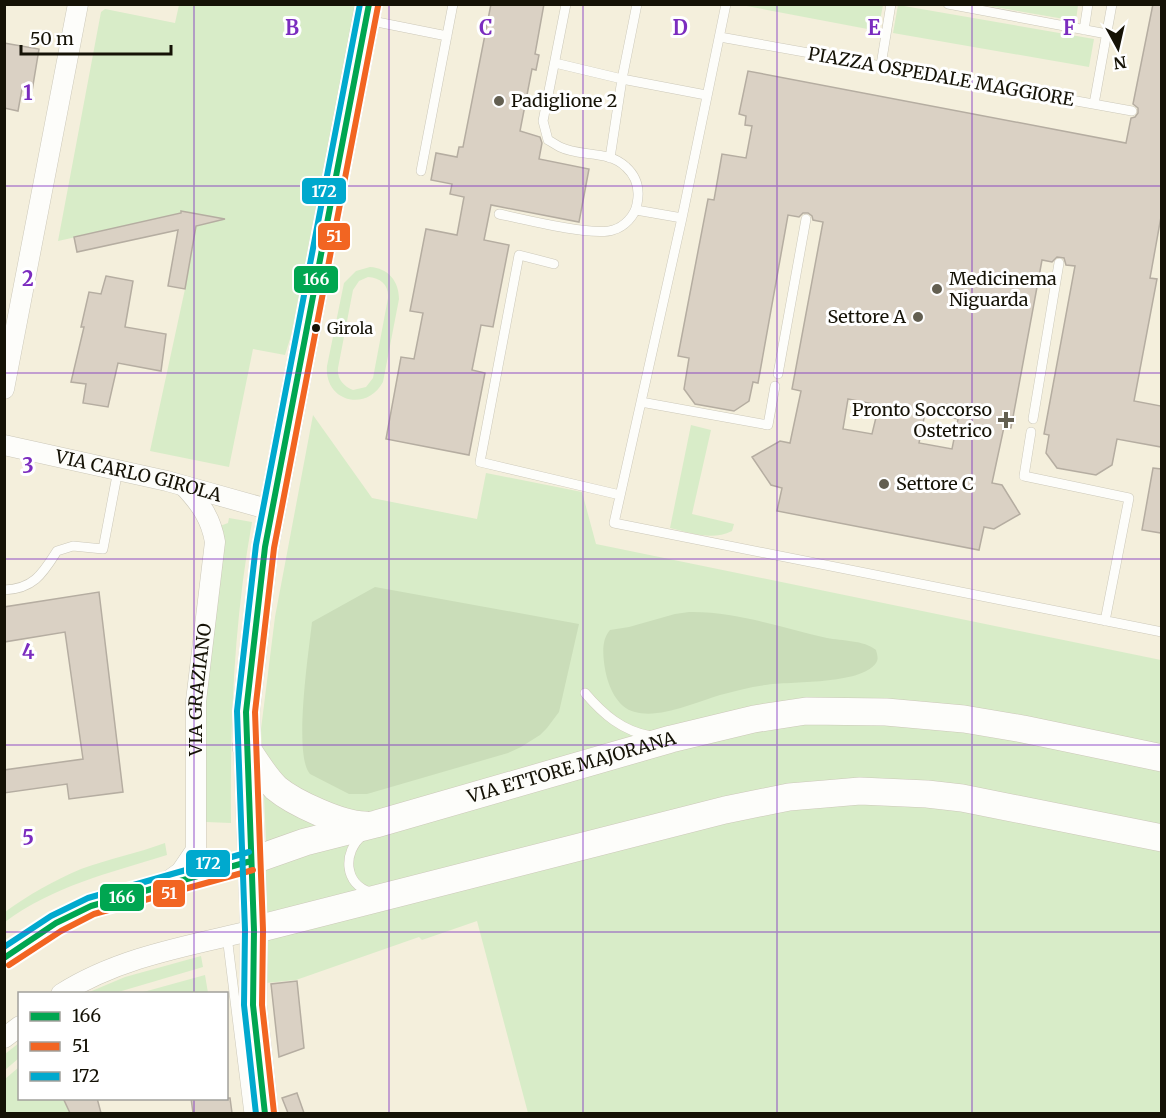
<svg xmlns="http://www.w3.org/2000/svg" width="1166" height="1118" font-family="Merriweather,serif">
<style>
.green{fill:#d8ecc8;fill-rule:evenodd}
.forest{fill:#caddb9}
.building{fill:#dad1c4;stroke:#b5ada1;stroke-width:1.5;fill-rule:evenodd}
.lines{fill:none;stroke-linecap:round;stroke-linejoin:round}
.lane-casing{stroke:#ccc8b9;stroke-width:10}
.street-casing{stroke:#ccc8b9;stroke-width:21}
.secondary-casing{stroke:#ccc8b9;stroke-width:28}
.lane{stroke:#fdfdfa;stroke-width:9}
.street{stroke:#fdfdfa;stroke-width:20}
.secondary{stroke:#fdfdfa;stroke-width:27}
.bus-1-casing{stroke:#fff;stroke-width:10}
.bus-2-casing{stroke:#fff;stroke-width:10}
.bus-3-casing{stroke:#fff;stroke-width:10}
.bus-1{stroke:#00a651;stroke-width:6}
.bus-2{stroke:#f26522;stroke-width:6}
.bus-3{stroke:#00a9ce;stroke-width:6}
.grid{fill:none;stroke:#7b2cbf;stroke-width:1.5;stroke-opacity:0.55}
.poi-dot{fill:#635f51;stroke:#fff;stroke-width:2}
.bus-dot{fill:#151206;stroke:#fff;stroke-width:2}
.labels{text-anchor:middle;stroke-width:6;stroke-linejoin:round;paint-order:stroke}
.bus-label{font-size:16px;fill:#151206;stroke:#fff;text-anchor:start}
.street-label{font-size:18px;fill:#151206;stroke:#fff}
.poi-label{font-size:18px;fill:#151206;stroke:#fff;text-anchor:start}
.grid-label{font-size:20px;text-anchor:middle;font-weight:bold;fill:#7b2cbf;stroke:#fff;stroke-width:6;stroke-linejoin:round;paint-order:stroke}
.line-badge{stroke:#fff;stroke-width:2}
.badge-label{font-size:16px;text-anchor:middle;font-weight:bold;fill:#fff}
</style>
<rect width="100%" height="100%" fill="#f4efdc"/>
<path class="green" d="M736,4H883V5L878,31Z
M179,5H356L294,326L285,355L253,349L229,467L150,451L185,289L198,215L181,214L58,241L101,12L105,9L175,23Z
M898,5L1094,39L1089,67L893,33Z
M983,5L1078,4V5L1076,21Z
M370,267C388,268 399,281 399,299L383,382C366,413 324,401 327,366L344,283L356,271ZM368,277C381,278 389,285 388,298L373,378L366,387L353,390C343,386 337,379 338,368L353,290L359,281Z
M313,415L372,498L477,519L486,473L582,492L596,544L1161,660V1113H528L477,921L422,940L419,937L296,980L266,983V841L261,729L275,617Z
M691,425L711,430L692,514L734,524L732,531C712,541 691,533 670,528Z
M229,518L252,522C234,622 230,721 231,823L206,822V702L220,526L228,523Z
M165,843L167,855C110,873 53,886 5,922V912C28,895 55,880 81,869C108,859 138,853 165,843Z
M201,956L203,967L115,993H87L125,977Z
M205,975L208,993H139L147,991Z
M19,1043V1058L5,1070V1054Z
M19,1067L20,1098L63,1099L70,1113H5V1079Z"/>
<path class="forest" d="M375,587L579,624L559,712L547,728L540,735L521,747L508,753L367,794H349L310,774C293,755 309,650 312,622Z
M689,612C736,611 782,628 827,638C842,641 864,640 876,650C877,654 879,659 876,663C861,685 790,681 765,685C750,687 735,691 720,695C696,702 660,719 635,712C617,708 608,686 605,669C603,656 601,640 610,630L629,627L675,614Z"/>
<path class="building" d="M491,4H544L535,54L539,55L536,70L532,69L520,131L540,137L542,143L539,159L589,169L579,222L491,205L484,240L509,245L493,327L481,325L472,370L485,373L469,455L386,439L401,357L414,359L423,313L410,311L426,229L457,235L464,197L450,194L452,184L431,180L436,153L457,157L459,147H463Z
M1153,4H1161V217L1150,278L1157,279L1134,401L1161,406V447L1117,439L1112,465L1096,475L1057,468L1046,453L1049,435L1044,434L1075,266L1066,265L1064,258L1057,257L1052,262L1042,260L1011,428L1004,427L992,483L1002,485L1020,514L994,529L984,527L979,550L777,511L782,488L771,485L752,457L780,441L790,443L801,391L792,389L823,222L813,220L812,216L808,213H803L799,217L788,215L758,383L753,382L749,401L734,411L695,404L684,389L689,358L678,356L708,199L714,200L722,154L746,158L752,126L745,125L746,116L739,114L748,71L1126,143L1131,118L1135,117L1138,113V108L1133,104ZM848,399L879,405L872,434L843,429ZM925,413L958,419L952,449L919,443Z
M4,43L39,49L32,91L22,89L18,111L4,108Z
M181,211L225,219L196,226L185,289L168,286L178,230L77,252L74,237L181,213Z
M106,276L133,281L125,327L166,334L161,371L118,363L108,407L83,403L86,384L71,382L84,327H81L89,292L101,294Z
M1153,468L1161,469V533L1142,530Z
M99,592L123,792L69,799L67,784L4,793V770L83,759L65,632L4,642V607Z
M297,981L304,1048L279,1057L271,984Z
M297,1093L304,1113H288L282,1098Z
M63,1098H97L101,1113H70Z
M191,1098H230L232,1113H193Z"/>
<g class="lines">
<defs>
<path id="lane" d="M726,4L682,218L614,523L1162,632
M948,4L1107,34
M367,20L447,36
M1084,30L1088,4
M720,37L1132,111
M555,63L622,79L706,95
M881,65L891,4
M1094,104L1112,4
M610,158L622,79L637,4
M421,171L453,4
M636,210L682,218
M499,214C522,219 594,237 613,230C624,227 635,216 637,204C640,190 637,177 626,167C609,150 580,157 560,147C556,145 552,142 548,140L543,121L566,4
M554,264L519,255L480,462L620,495
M778,374L806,219
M641,402L768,425L775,386
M1033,419L1059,263
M1031,432L1024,476L1129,498L1105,621
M4,590C34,589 43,573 57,551L73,546L103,549L118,470
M585,693C603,714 622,731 651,736
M363,835C342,852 344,885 371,892
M227,936L249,1114"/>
<g id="street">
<path d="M4,389L78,4"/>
<path id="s1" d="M4,445L167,481L271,510"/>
<path id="s2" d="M160,887L181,872L196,850V701L215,542C211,518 200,503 184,486"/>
<path d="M4,958L56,923L91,906L251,861"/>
<path d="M61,994C119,957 188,946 254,930"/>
<path d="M4,1038L20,1026"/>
</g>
<g id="secondary">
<path d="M246,747C255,761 264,776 276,788C294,803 342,825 365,825"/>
<path id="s3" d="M251,861L305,842L376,824L671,739L754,719L806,711L886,712L964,719L1023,729L1162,758"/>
<path d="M254,930L725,810L789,797L825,794L860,791L927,794L962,798L1162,838"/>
<path d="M265,1114L253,1005L254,930L246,712L265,547L369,4"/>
</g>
</defs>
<use href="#lane" class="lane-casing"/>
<use href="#street" class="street-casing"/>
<use href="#secondary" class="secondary-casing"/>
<use href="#lane" class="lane"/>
<use href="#street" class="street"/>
<use href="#secondary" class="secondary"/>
<defs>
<path id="bus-1" d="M4,958L56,923L91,906L251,861
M265,1114L253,1005L254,930L246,712L265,547L369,4"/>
<path id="bus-2" d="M9,965L61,931L94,914L253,870
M274,1113L262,1005L263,930L255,712L274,548L378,6"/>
<path id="bus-3" d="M4,947L51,916L88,898L249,852
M256,1114L244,1005L245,930L237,711L256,545L360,4"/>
</defs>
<use href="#bus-1" class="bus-1-casing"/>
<use href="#bus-2" class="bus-2-casing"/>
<use href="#bus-3" class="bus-3-casing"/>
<use href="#bus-1" class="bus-1"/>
<use href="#bus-2" class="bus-2"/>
<use href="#bus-3" class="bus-3"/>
</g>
<path class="grid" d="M194,4V994M389,4V1114M583,4V1114M777,4V1114M972,4V1114M4,186H1162M4,373H1162M4,559H1162M4,745H1162M4,932H1162M194,1098V1114"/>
<g class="poi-dot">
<circle cx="499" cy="101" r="6"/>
<circle cx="937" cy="289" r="6"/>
<circle cx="918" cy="317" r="6"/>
<path d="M1003 411h6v6h6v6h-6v6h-6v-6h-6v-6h6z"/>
<circle cx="884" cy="484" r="6"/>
</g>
<circle class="bus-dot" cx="316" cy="328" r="5"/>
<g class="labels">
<g class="bus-label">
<text x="327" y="334">Girola</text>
</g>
<g class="street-label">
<text transform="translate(941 77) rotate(10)" y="6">PIAZZA OSPEDALE MAGGIORE</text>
<text dy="6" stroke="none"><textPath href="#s1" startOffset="138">VIA CARLO GIROLA</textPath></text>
<text dy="6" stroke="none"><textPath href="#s2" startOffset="213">VIA GRAZIANO</textPath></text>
<text dy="6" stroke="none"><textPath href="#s3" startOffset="334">VIA ETTORE MAJORANA</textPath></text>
</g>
<g class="poi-label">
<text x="511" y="107">Padiglione 2</text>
<text x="949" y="285">Medicinema<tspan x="949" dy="21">Niguarda</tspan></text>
<text x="906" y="323" text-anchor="end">Settore A</text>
<text x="992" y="416" text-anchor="end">Pronto Soccorso<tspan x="992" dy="21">Ostetrico</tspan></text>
<text x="896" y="490">Settore C</text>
</g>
</g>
<g class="grid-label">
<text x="292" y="35">B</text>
<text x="486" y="35">C</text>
<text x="680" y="35">D</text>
<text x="874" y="35">E</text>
<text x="1069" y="35">F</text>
<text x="28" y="100">1</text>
<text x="28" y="286">2</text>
<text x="28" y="473">3</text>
<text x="28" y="659">4</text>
<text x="28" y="845">5</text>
</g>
<g class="line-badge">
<rect x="301" y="177" width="46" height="28" rx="6" fill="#00a9ce"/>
<rect x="317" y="222" width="34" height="29" rx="6" fill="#f26522"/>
<rect x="293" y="265" width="46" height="29" rx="6" fill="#00a651"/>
<rect x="185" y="849" width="46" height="29" rx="6" fill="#00a9ce"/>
<rect x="152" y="879" width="34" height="29" rx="6" fill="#f26522"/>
<rect x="99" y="883" width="46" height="29" rx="6" fill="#00a651"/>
</g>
<g class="badge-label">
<text x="324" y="197">172</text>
<text x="334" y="242">51</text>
<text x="316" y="285">166</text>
<text x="208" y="869">172</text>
<text x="169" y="899">51</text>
<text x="122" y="903">166</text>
</g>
<rect width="1166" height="1118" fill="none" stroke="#151206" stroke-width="12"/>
<rect x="18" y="992" width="210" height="108" fill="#ffffff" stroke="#a1a09b" stroke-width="1.5"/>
<rect x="30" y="1012" width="30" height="9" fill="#00a651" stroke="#a1a09b" stroke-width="1.5"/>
<text x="72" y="1022" font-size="18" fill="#151206">166</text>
<rect x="30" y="1042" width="30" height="9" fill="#f26522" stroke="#a1a09b" stroke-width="1.5"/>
<text x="72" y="1052" font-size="18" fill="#151206">51</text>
<rect x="30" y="1072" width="30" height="9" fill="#00a9ce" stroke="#a1a09b" stroke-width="1.5"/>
<text x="72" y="1082" font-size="18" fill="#151206">172</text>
<g transform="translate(1118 48) rotate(172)" stroke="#ffffff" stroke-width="4.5" paint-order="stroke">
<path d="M0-4.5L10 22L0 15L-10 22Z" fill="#151206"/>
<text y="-9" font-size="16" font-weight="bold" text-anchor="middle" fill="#151206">N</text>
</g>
<path d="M21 45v9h150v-9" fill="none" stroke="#151206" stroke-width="3"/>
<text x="30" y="45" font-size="18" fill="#151206" stroke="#ffffff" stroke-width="4.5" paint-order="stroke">50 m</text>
</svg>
